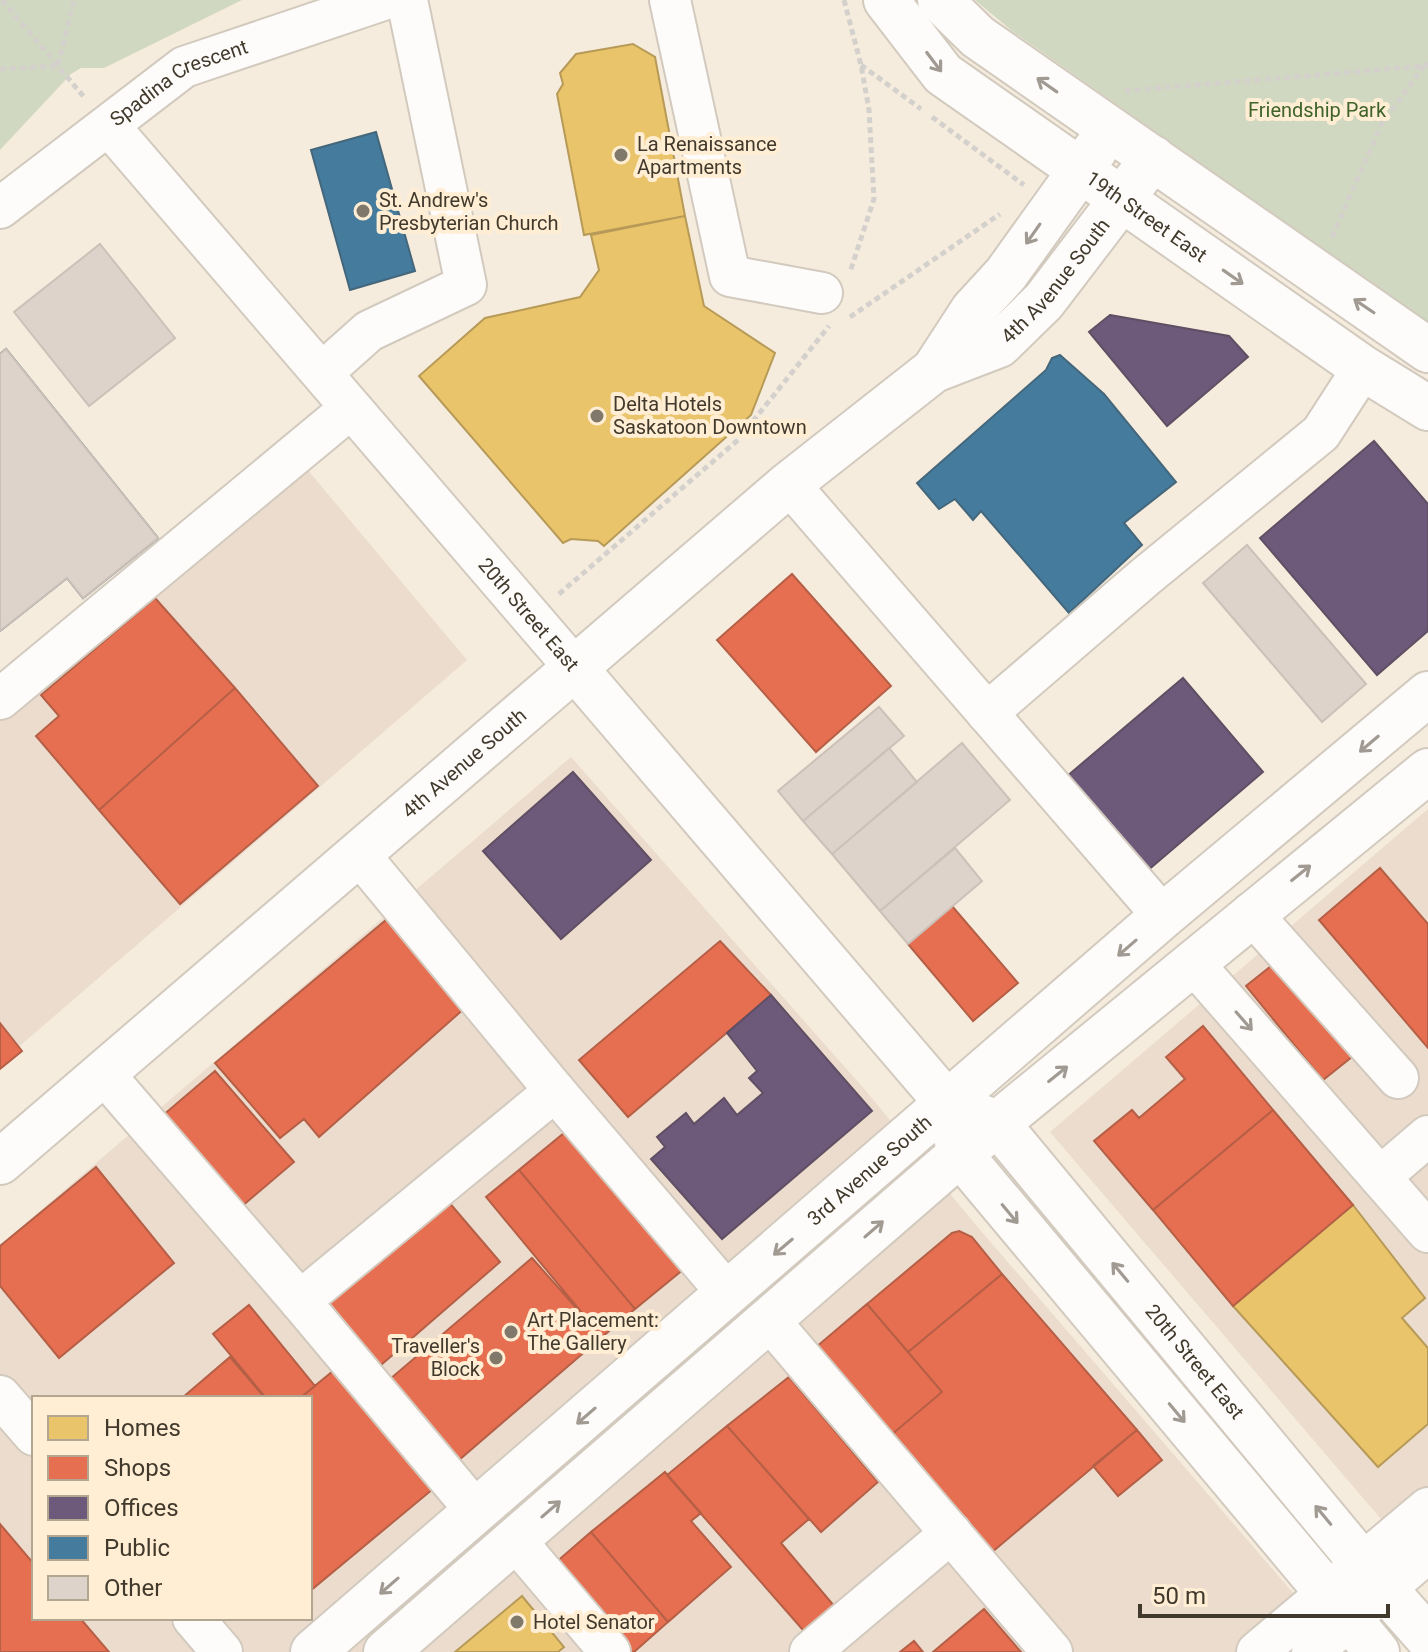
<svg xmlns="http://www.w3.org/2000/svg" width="1428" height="1652" font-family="Roboto,sans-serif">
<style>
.commercial{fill:#ebdcce;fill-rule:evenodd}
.green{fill:#d1d8c1}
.homes{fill:#e9c46a;stroke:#b79a57;stroke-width:2}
.shops{fill:#e76f51;stroke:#b55f46;stroke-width:2}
.offices{fill:#6d597a;stroke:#604f63;stroke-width:2}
.public{fill:#457b9d;stroke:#44677b;stroke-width:2}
.building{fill:#ded3ca;stroke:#ccc1b8;stroke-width:2}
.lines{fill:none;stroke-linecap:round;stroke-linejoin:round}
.minor-casing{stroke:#d2cabe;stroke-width:44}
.major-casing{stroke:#d2cabe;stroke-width:48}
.path{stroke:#d4d1cc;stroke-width:5;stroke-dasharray:6 4;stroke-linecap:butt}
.minor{stroke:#fefcfa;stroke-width:40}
.major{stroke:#fefcfa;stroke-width:44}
.oneway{stroke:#a09a93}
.poi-dot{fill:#80786a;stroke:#ffeed4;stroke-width:3}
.labels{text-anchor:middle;stroke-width:8;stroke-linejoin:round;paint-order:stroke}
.street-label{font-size:20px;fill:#41392c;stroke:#ffeed4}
.park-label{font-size:20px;fill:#3f632a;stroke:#ffeed4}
.poi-label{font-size:20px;fill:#41392c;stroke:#ffeed4;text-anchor:start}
</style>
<rect width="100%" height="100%" fill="#f5ecde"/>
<path class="commercial" d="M301,462L467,660L0,1063V702Z
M571,757L866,1091L975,1224L1344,1652H0V1245ZM34,1398H310V1618H34Z
M1428,809V1574L1050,1132Z"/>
<path class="green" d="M0,0H242L104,68H81L71,74L0,150Z
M975,0H1428V323L1012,31Z"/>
<path class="homes" d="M633,44L655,57L685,216L584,235L557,94L563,84L560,73L576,54Z
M685,216L704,306L775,353L751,415L604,546L598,541L571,539L563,543L419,376L485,318L580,297L599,270L591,235Z
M1353,1205L1425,1298L1402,1318L1428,1348V1424L1378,1467L1233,1306Z
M522,1596L564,1647L558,1652H455Z"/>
<path class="shops" d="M792,574L891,686L816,752L717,640Z
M155,598L235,688L99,810L36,736L59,716L41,695Z
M235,688L318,786L180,904L99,810Z
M1380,868L1428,924V1048L1319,920Z
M952,906L1018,983L973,1021L908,944Z
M386,920L466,1007L319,1137L304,1119L280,1138L215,1063Z
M720,941L771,995L628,1117L579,1060Z
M1276,962L1353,1056L1323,1080L1246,986Z
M0,1023L22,1051L0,1069Z
M1203,1026L1273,1110L1153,1210L1094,1141L1132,1110L1139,1118L1185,1079L1166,1057Z
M215,1071L294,1162L241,1207L162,1116Z
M1273,1110L1353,1205L1233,1306L1153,1210Z
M575,1124L690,1264L635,1309L519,1170Z
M96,1167L174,1263L59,1358L0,1286V1246Z
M519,1170L635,1309L602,1337L486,1197Z
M447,1200L500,1262L374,1371L321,1308Z
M959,1231L972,1237L1002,1274L908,1352L867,1304L952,1233Z
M532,1258L602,1337L459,1460L390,1379Z
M1002,1274L1137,1430L985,1558L884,1441L942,1392L908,1352Z
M867,1304L942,1392L884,1441L809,1353Z
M249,1305L315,1386L300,1398H266L213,1334Z
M230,1357L265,1398H182Z
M338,1367L439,1484L310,1591V1398H300Z
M789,1377L878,1482L821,1532L727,1426Z
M727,1426L809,1519L781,1543L840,1613L810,1638L667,1475Z
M1137,1430L1162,1460L1118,1496L1093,1466Z
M665,1472L701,1513L691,1521L731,1567L668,1622L591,1532Z
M0,1524L34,1564V1618H80L109,1652H0Z
M591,1532L668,1622L634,1652H616L547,1570Z
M984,1609L1021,1652H933Z
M914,1641L923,1652H900Z"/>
<path class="offices" d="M1110,315L1229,336L1248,357L1167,426L1089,332Z
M1374,441L1428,504V631L1377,675L1260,538Z
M1183,678L1263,772L1147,871L1066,777Z
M573,772L651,860L561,939L483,851Z
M771,995L872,1111L722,1239L651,1159L665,1147L657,1137L686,1113L694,1124L724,1098L737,1115L763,1093L749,1078L757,1071L727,1033Z"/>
<path class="public" d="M376,132L415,271L350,290L311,150Z
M6,349L158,538L83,598L67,578L0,631V354Z
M1060,355L1104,394L1176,482L1124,523L1142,545L1069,613L981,511L973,520L955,499L939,509L917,483L1046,370L1052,358Z"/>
<path class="building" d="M100,244L175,338L89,406L14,312Z
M6,349L158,538L83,598L67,578L0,631V354Z
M1247,545L1366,684L1322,722L1203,583Z
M879,707L904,736L803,821L778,791Z
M962,743L1010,800L880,911L832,854Z
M889,748L917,782L832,854L803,821Z
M955,848L982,881L908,944L880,911Z"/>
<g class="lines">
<defs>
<g id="minor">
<path d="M670,0L730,276L822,293"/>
<path id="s1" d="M109,126L574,667"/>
<path id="s2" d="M0,208L184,67L383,0"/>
<path d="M323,372L369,331L466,285L407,0"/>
<path d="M789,484L1163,916"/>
<path d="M0,699L351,408"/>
<path d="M987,713L1145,577L1321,433L1363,368"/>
<path d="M358,853L555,1091L728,1294"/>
<path d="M1251,913L1398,1078"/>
<path d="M1193,963L1428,1232"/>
<path d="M103,1073L300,1301L476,1511"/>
<path d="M1380,1177L1428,1136"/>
<path d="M300,1301L555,1091"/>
<path d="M769,1320L1052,1652"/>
<path d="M0,1396L34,1435"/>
<path d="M515,1540L610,1652"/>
<path d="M193,1618L222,1652"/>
<path d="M810,1652L951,1533"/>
<path d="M1257,1652L1428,1508"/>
<path d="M1312,1652L1428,1552"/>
</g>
<g id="major">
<path id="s3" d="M886,0L943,74L1363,368L1428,408"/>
<path d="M940,0L978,37L1428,350"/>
<path d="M934,370L973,310L1006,274L1095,150"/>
<path d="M574,667L948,1104L960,1154L1377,1652"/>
<path id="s4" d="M969,1112L997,1123L1361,1562L1428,1638"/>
<path id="s5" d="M0,1162L789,484L934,370L999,345L1044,301L1153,158"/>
<path id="s6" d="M313,1652L1163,916L1428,694"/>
<path d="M386,1652L960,1154L1428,771"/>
</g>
</defs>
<use href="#minor" class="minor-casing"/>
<use href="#major" class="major-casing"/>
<path class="path" d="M2,0L84,97
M844,0L861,65L869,110L874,199L850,272
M58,65L74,0
M861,65L921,109
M0,69L57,66
M1125,91L1424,66L1428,63
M932,117L1024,185
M1332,237L1381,125L1424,66
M850,317L1000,214
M559,594L738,440L829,326"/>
<use href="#minor" class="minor"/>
<use href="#major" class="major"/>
</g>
<defs><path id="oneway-shaft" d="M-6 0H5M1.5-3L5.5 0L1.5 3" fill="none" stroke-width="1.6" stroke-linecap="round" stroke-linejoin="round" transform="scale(2)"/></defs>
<g class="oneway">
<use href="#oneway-shaft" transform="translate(934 62) rotate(53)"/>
<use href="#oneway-shaft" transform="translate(1047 85) rotate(-145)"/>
<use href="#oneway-shaft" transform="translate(1033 234) rotate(125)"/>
<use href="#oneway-shaft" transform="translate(1233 277) rotate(35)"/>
<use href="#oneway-shaft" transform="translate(1364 306) rotate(-146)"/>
<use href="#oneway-shaft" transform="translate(1369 744) rotate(140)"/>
<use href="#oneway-shaft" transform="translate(1301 873) rotate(-39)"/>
<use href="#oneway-shaft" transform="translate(1127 948) rotate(139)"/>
<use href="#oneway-shaft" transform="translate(1244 1021) rotate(49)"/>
<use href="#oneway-shaft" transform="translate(1058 1074) rotate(-39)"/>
<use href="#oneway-shaft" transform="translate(1010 1214) rotate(50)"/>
<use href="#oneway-shaft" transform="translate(874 1229) rotate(-41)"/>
<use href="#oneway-shaft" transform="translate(783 1247) rotate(140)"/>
<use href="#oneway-shaft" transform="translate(1120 1272) rotate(-130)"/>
<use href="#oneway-shaft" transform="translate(1177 1413) rotate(50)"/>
<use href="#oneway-shaft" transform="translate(586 1416) rotate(139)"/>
<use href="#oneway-shaft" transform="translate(551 1509) rotate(-41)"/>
<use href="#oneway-shaft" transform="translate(1323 1515) rotate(-130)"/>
<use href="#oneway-shaft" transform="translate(389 1586) rotate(139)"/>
</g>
<g class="poi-dot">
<circle cx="621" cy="155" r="8"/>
<circle cx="363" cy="211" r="8"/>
<circle cx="597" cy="416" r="8"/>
<circle cx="511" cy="1332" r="8"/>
<circle cx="496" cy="1358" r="8"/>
<circle cx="517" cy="1622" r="8"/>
</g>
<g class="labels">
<g class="street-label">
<text dy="7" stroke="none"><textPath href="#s2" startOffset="220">Spadina Crescent</textPath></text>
<text dy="7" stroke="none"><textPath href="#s3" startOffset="342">19th Street East</textPath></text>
<text dy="7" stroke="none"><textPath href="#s5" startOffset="1380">4th Avenue South</textPath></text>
<text dy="7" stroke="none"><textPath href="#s1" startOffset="644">20th Street East</textPath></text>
<text dy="7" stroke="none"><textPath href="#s5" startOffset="612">4th Avenue South</textPath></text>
<text dy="7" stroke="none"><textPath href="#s6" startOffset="736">3rd Avenue South</textPath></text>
<text dy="7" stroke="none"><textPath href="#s4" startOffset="340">20th Street East</textPath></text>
</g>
<g class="park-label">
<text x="1317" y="117">Friendship Park</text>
</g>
<g class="poi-label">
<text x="637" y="151">La Renaissance<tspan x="637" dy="23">Apartments</tspan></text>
<text x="379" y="207">St. Andrew's<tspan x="379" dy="23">Presbyterian Church</tspan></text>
<text x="613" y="411">Delta Hotels<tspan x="613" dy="23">Saskatoon Downtown</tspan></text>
<text x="527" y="1327">Art Placement:<tspan x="527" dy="23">The Gallery</tspan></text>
<text x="480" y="1353" text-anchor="end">Traveller's<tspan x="480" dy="23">Block</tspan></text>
<text x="533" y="1629">Hotel Senator</text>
</g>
</g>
<rect x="32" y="1396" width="280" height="224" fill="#ffeed4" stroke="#b3a691" stroke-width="2"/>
<rect x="48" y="1416" width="40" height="24" fill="#e9c46a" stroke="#b3a691" stroke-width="2"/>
<text x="104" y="1436" font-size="24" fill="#41392c">Homes</text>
<rect x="48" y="1456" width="40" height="24" fill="#e76f51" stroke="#b3a691" stroke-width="2"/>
<text x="104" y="1476" font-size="24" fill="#41392c">Shops</text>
<rect x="48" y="1496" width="40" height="24" fill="#6d597a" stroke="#b3a691" stroke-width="2"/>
<text x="104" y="1516" font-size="24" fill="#41392c">Offices</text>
<rect x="48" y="1536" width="40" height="24" fill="#457b9d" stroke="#b3a691" stroke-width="2"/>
<text x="104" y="1556" font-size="24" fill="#41392c">Public</text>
<rect x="48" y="1576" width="40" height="24" fill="#ded3ca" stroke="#b3a691" stroke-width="2"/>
<text x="104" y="1596" font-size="24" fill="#41392c">Other</text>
<path d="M1140 1604v12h248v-12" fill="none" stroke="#41392c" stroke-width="4"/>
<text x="1152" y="1604" font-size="24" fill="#41392c" stroke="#ffeed4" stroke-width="6" paint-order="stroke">50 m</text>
</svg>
